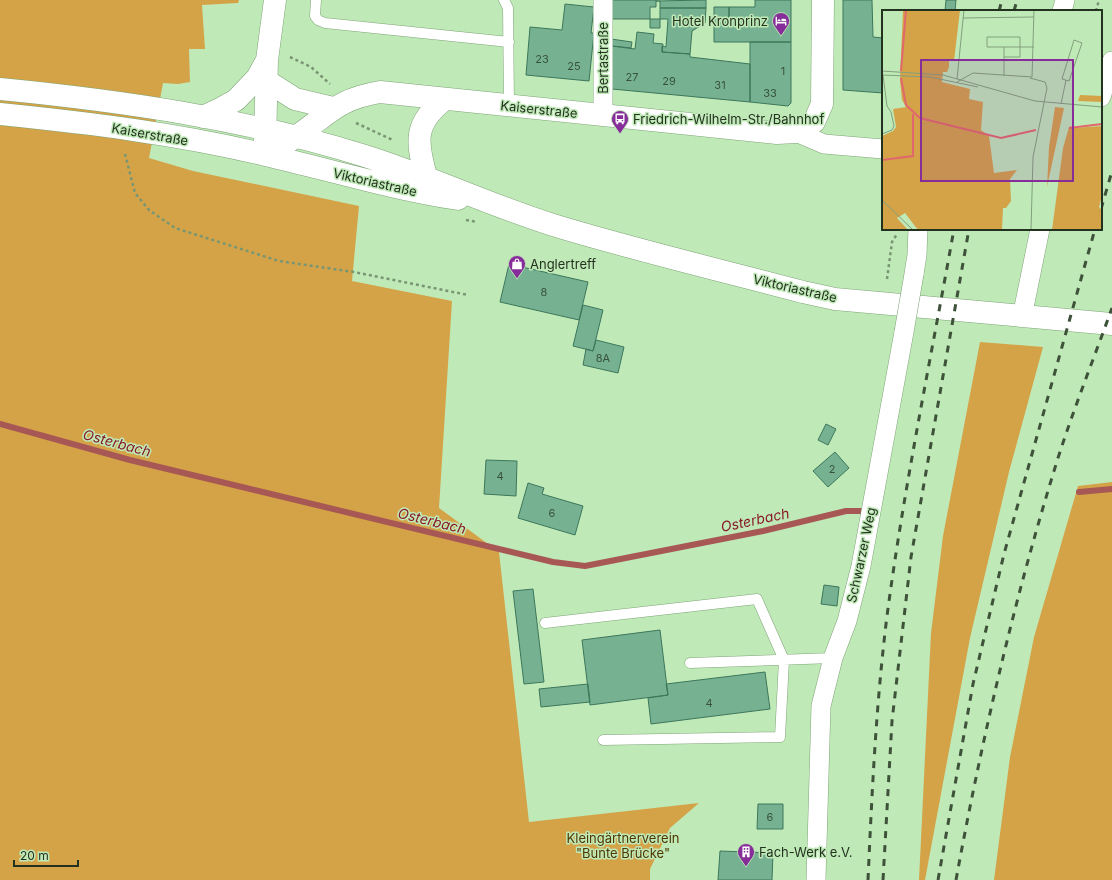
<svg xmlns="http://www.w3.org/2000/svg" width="1112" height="880" font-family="Inter,sans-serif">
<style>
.green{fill:#d4a348}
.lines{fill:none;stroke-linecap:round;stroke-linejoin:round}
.stream{stroke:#a75855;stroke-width:6}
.building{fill:#76b292;stroke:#3c775a}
.service-casing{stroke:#7ea476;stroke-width:11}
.minor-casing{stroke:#7ea476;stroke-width:20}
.secondary-casing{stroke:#7ea476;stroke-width:23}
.path{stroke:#799673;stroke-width:2.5;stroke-dasharray:3 3;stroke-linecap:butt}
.service{stroke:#fff;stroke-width:10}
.minor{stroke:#fff;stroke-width:19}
.secondary{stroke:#fff;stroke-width:22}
.rail{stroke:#3e523a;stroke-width:3;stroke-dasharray:7 7;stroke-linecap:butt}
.minor-bridge-casing{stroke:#7ea476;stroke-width:20;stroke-linecap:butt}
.minor-bridge{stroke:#fff;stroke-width:19}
.labels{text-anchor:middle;stroke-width:3;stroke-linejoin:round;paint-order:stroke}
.number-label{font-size:11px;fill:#38523c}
.poi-label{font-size:13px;fill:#23321f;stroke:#c0e9b8;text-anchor:start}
.street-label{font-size:13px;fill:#23321f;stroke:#c0e9b8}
.park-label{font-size:13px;fill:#4e3600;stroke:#c0e9b8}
.water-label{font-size:14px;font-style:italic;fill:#881a28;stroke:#c0e9b8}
.inset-river{fill:none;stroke:#e0686c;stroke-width:2}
.inset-road{fill:none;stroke:#81a07b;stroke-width:1}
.view{fill:#862d99;fill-opacity:0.15;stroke:#862d99;stroke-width:2}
.inset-edge{fill:none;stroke:#23321f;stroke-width:2}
</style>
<rect width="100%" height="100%" fill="#c0e9b8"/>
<path class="green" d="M0,0H239L238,3L202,5L205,49H189L190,82L178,84L163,83L149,158L193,171L359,206L352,281L452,301L439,508L499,552L529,822L699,803L670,828L650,869V880H0Z
M980,342L1043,347L1009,472L970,638L925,880H919L931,633L943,536Z
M1112,482V880H994L1010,757L1034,637L1078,486Z"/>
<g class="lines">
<path class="stream" d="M0,424L130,460L553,562L585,566L763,531L846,511H862
M1079,492L1112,489"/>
</g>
<path class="building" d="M611,0H656V7H650V19H611Z
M706,0V8H660V1H656Z
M755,0H791V42H714V23H729V7H755Z
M843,0H872L873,37L883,38V93L843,90Z
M946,0H956L955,11H945Z
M565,4L594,7L591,33H594L589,81L526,75L530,27L562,30Z
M714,7H729V23H714Z
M660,8H706L705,23L692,31L690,54L662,52V46L666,47L668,19H660Z
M650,19H660V28H650Z
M637,32L654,34L653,43L663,44L662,52L690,54V57L750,64V102L612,89V46L635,49Z
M611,39L632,42L631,48L612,46Z
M750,42H791V103L788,106L750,102Z
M509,264L588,282L579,320L500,302Z
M583,305L603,310L593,351L573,346Z
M596,340L624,347L618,373L583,365L586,349L593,351Z
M826,424L836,429L828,445L818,440Z
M835,452L849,468L828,487L813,471Z
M486,460L517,461L516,496L484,494Z
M528,483L544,488L542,494L583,506L575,535L518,518Z
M824,585L839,587L837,606L821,604Z
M533,589L544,682L524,684L513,591Z
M660,630L668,695L590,705L582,640Z
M765,672L770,709L651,724L648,698L668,695L666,684Z
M588,684L590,702L541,707L539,689Z
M758,804H783V829H757Z
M720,851L773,853L772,880H718Z"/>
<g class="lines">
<defs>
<path id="service" d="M316,0L315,16L318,20L325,23L509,42
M504,0L508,8L509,106
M545,623L757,599L784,660L780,737L603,740
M690,663L833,658"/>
<path id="minor" d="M603,0V115
M1062,11L1065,0
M1101,97L1112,61
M796,132L824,144L883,149
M914,274L917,255L918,229
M1022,317L1040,229
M816,880L821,706L833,658L847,621L861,566L904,332"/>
<path id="secondary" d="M267,81L295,99L333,108
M0,89C123,101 247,119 365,156C429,176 489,205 553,225C635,250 720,270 803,292L835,299L1112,324
M0,114C89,123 179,134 266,155C330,170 393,189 458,199
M203,117L218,110L236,100L257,78L267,60L275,0
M265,144L267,60
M265,155C276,149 287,143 297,136C330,113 338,99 380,92L777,133L796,132L814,122L822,104L823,0
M426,176C416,141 414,123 445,99"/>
</defs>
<use href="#service" class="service-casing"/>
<use href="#minor" class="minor-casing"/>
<use href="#secondary" class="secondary-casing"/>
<path class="path" d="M1096,11L1099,0
M290,57L311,67L330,84
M356,123L393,140
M125,154L135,193L149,210L175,228L279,261L354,272L468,295
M466,220L477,222
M887,279L892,242L897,234"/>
<use href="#service" class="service"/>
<use href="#minor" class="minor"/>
<use href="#secondary" class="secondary"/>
<path class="rail" d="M999,11L1002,0
M1014,11L1017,0
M1101,209L1112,171
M868,880C872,792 876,704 887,616C904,487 931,358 954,229
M883,880L892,721L911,557L969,229
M938,880L973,684L1004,554L1095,229
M956,880C982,738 1015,596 1058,458C1074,408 1094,358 1112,308"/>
<defs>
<path id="minor-bridge" d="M904,332L914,274"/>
</defs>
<use href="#minor-bridge" class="minor-bridge-casing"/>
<use href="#minor-bridge" class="minor-bridge"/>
</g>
<defs>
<symbol id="hotel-pin" viewBox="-11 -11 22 30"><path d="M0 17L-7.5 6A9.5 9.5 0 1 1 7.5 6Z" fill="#862d99" stroke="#c0e9b8"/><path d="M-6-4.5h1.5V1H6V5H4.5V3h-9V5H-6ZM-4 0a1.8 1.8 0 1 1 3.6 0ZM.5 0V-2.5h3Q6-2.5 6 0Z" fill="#fff"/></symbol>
<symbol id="bus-pin" viewBox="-11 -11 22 30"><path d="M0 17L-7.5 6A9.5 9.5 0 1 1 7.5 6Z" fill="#862d99" stroke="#c0e9b8"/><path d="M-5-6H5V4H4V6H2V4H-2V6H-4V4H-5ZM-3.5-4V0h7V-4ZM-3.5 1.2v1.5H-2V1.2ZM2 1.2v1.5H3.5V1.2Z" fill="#fff"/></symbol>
<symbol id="shop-pin" viewBox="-11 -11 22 30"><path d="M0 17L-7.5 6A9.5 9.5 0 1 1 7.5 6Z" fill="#862d99" stroke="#c0e9b8"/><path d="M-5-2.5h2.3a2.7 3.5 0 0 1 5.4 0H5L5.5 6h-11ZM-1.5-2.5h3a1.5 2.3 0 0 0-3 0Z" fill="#fff"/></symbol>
<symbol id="building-pin" viewBox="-11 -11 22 30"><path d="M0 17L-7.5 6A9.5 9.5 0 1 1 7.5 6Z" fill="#862d99" stroke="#c0e9b8"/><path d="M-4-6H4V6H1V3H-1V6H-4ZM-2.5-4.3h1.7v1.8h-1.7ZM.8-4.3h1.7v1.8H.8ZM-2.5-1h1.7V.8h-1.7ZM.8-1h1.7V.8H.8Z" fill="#fff"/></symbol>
</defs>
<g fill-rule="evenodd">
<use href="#hotel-pin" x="771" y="11" width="20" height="27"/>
<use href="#bus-pin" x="610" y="109" width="20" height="27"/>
<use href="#shop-pin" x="507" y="254" width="20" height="27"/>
<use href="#building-pin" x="736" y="842" width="20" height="27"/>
</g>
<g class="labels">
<g class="number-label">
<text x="542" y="63">23</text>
<text x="574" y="70">25</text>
<text x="783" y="75">1</text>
<text x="632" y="81">27</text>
<text x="669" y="85">29</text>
<text x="720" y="89">31</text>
<text x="770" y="97">33</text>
<text x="544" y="296">8</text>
<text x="603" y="362">8A</text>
<text x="832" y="473">2</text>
<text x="500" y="480">4</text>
<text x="552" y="517">6</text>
<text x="709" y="707">4</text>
<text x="770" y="821">6</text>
</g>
<g class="poi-label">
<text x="768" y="26" text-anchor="end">Hotel Kronprinz</text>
<text x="633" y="124">Friedrich-Wilhelm-Str./Bahnhof</text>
<text x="530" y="269">Anglertreff</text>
<text x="759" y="857">Fach-Werk e.V.</text>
</g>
<g class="street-label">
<text transform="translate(603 58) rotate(-90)" y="5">Bertastraße</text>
<text transform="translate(539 109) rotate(6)" y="5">Kaiserstraße</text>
<text transform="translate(150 134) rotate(10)" y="5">Kaiserstraße</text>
<text transform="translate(375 182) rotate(13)" y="5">Viktoriastraße</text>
<text transform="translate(795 288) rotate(13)" y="5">Viktoriastraße</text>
<text transform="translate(861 555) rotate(-78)" y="5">Schwarzer Weg</text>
</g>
<g class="park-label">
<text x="623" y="843">Kleingärtnerverein<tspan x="623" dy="15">"Bunte Brücke"</tspan></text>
</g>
<g class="water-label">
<text transform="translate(117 443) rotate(15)" y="5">Osterbach</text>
<text transform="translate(755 520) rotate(-12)" y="5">Osterbach</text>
<text transform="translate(432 521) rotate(14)" y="5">Osterbach</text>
</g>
</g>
<g transform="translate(882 10)">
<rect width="220" height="220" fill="#c0e9b8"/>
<path d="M21,0H78L72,51H67V57L65,62H61L60,72L88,79L87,89L101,92L99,120L107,126L112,163L135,160L128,169L129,191L124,198H121L120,220H36L23,203L15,208L26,220H0V126L11,121L14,117L11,99L24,97L20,90L18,70ZM198,85L220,86V92L196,91ZM173,97L182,98L165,177L167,137ZM192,116V118L220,116V186L217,197L220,200V220H170L181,138L187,117Z" fill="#d4a348"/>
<path class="inset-river" d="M19,61L24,0M19,68L24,95L38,108L119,128L154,120M187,118L220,114M0,150L31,146V104"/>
<path class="inset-road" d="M81,8L152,7M192,30L200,33L187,71L180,69ZM122,37V66M122,47H138V27H105V37H152M0,61L61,65L153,91L220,97M0,65L48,67L96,77M148,68L163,72L165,78L151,147L149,220M75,69L82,0M75,72L91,63L150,67L152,0M179,94L184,70M0,124L10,120L12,116L9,102L5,96L1,65M0,190L31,220"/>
<path class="view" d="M39,50H191V171H39Z"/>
<rect width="220" height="220" class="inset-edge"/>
</g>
<path d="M14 860v6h64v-6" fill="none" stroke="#23321f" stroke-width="2"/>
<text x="20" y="860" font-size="12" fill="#23321f" stroke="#c0e9b8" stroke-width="3" paint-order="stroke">20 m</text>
</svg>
